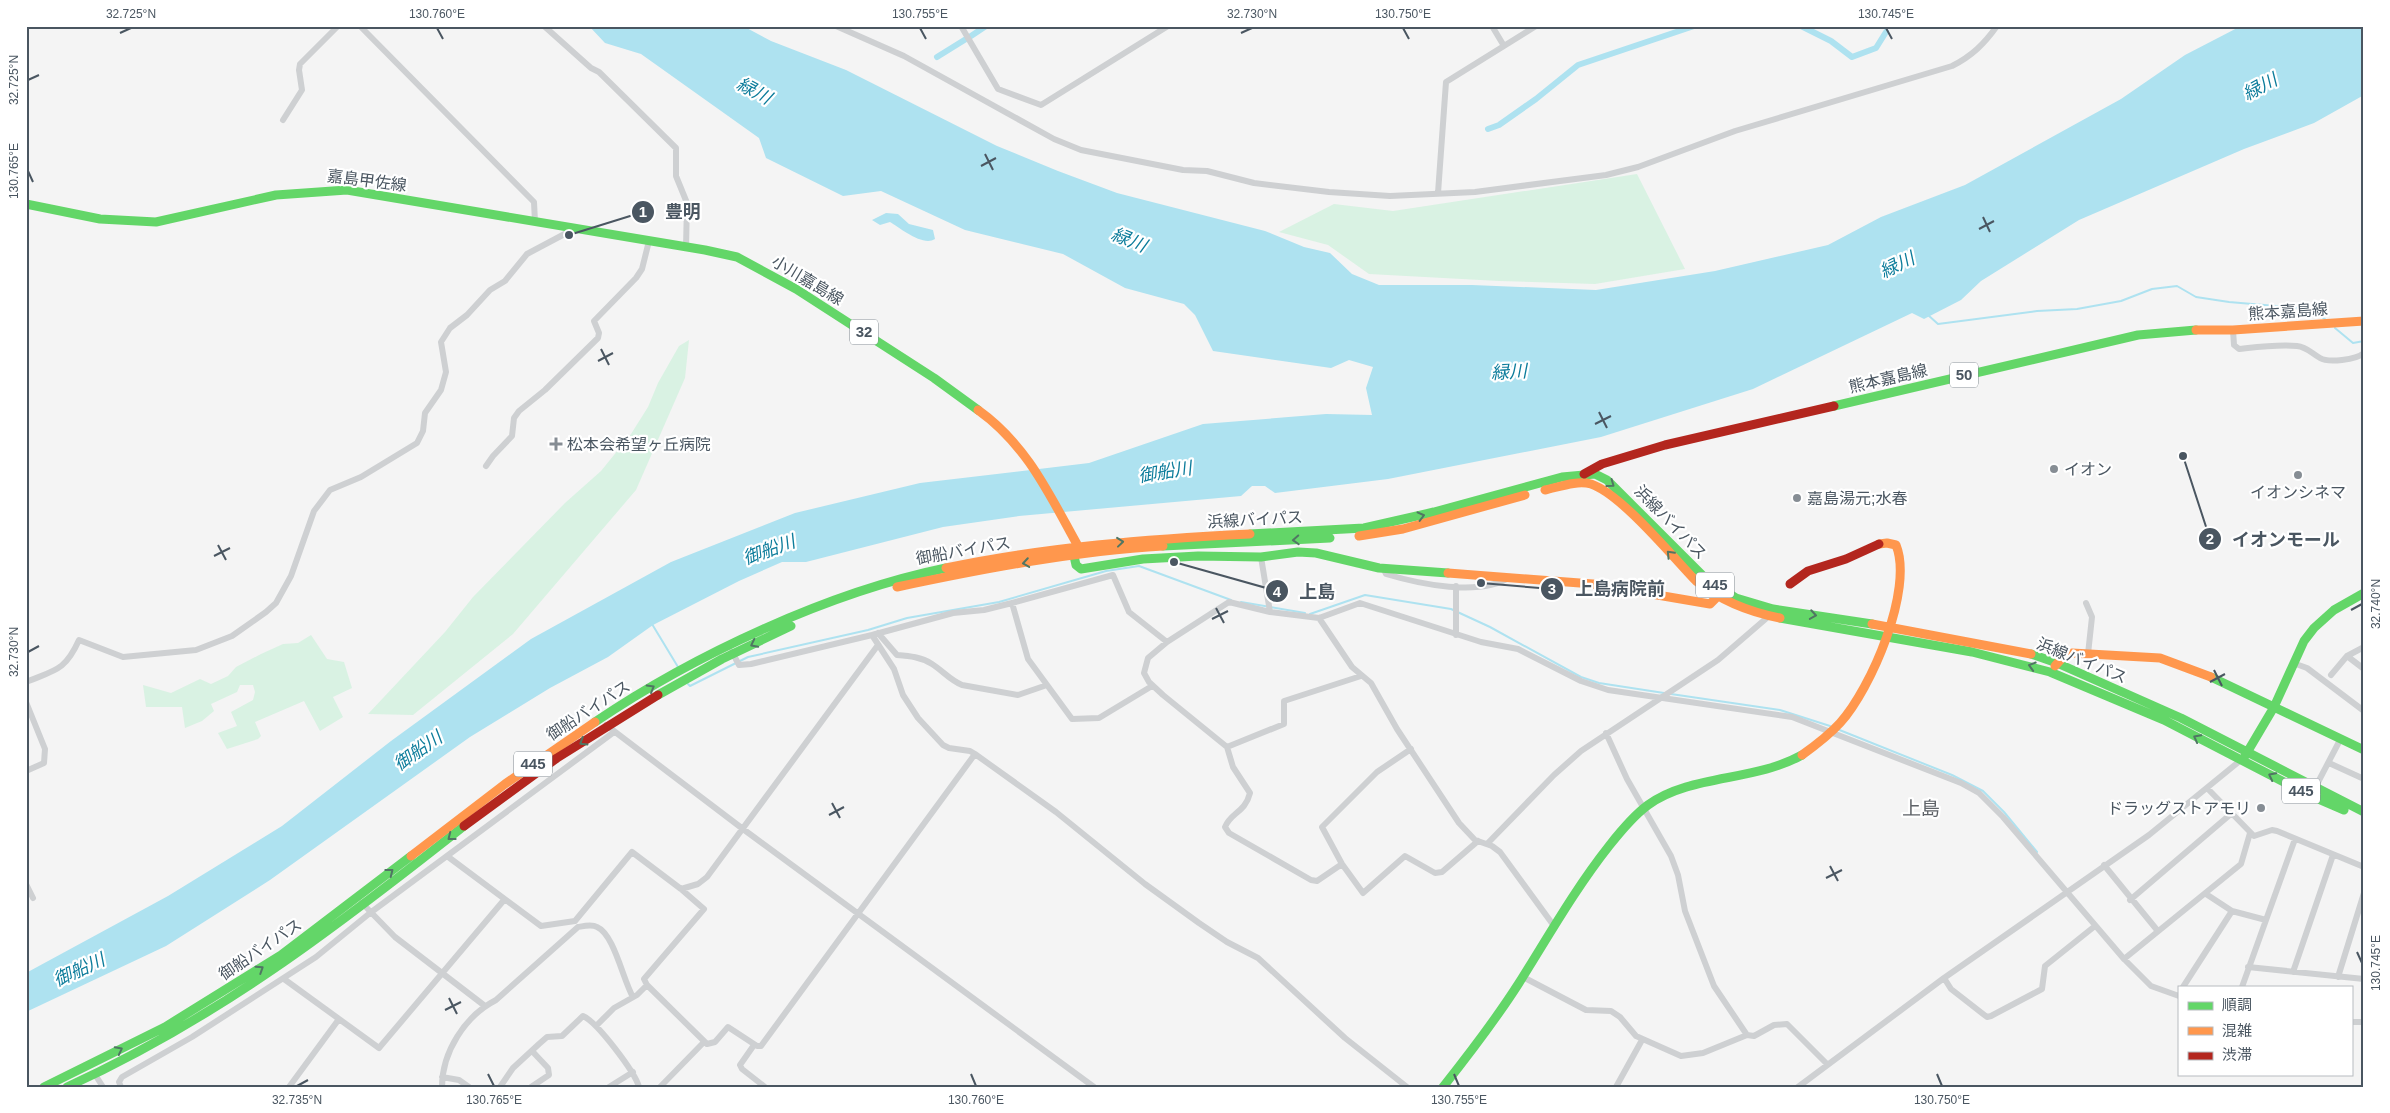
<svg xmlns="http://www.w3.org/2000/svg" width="2390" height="1113" font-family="Helvetica,'Noto Sans JP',sans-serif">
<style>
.green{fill:#d9f2e3}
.water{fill:#aee2f0}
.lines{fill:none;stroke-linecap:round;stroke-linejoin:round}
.stream{stroke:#aee2f0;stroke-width:2}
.canal{stroke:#aee2f0;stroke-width:6}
.street{stroke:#ced0d2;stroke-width:6}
.fast{stroke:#63d668;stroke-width:9}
.slow{stroke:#ff974d;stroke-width:9}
.jam{stroke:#b3261e;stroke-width:9}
.oneway{stroke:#507663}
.ticks{fill:none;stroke:#4a5661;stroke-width:2}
.poi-dot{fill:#868d94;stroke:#fff;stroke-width:2}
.labels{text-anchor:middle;stroke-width:4.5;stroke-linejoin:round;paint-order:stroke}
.shield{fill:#fff;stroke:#808990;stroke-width:1}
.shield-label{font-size:15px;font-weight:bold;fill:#4a5661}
.street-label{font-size:16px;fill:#4a5661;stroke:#fff}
.poi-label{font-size:16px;fill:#4a5661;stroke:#fff;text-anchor:start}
.water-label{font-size:18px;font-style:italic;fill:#0c7c9b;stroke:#fff}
.quarter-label{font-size:19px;fill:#5f6368;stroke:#fff}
.leader{fill:none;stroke:#4a5661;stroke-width:2}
.callout-dot{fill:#4a5661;stroke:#fff;stroke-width:2}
.mark-label{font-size:15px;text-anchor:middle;font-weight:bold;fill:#fff}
.callout-label{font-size:18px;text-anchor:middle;font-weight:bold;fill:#4a5661;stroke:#fff;stroke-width:4.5;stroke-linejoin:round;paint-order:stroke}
.neatline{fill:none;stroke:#4a5661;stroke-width:2}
.ticks-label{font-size:12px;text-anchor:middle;fill:#4a5661}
</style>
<rect width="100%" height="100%" fill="#f4f4f4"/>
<path class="green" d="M1637,174L1685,269L1595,284L1499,281L1369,274L1328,245L1279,232L1334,204L1393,211Z
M689,340L685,378L636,490L513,634L413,715L368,714L445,632L473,597L565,503L601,471L631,434L648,407L658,383L679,346Z
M311,635L327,659L344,662L352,688L333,697L343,717L320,731L304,701L255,722L261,736L258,739L227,749L218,733L237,726L231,712L253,700L255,692L253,685H240L237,692L211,704L214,711L202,721L185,728L182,707H146L143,685L171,693L200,679L211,684L228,676L236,667L261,654L283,644L298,643Z"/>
<path class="water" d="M589,26H743L771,41L846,70L997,146L1058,171L1117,193L1265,231L1304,247L1330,253L1352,274L1379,285H1472L1596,290L1715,271L1828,245L1881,217L1965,185L2121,99L2185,55L2241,26H2364V95L2314,123L2244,149L2079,220L1981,281L1961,300L1924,319L1912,313L1753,389L1601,437L1388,479L1275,493L1265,486H1252L1241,496L1019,516L943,527L806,562H782L739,581L653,625L608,657L550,688L470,737L270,880L166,946L26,1012V973L168,896L282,826L391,741L531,639L671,562L795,513L920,483L1089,463L1203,424L1326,414L1372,415L1366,388L1373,367L1349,360L1331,368L1213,351L1195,315L1184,304L1125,288L1063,254L965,230L881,191L843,196L766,158L759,138L641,54L605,43Z
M886,213L898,214L909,224L933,230L935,239C923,247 900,228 890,222L880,225L872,220Z"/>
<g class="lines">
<path class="stream" d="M1928,315L1938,324L2037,311L2077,309L2121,301L2152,289L2177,286L2196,297L2229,302L2312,309L2326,320
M2335,328L2353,343L2364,341
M1241,602L1305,613
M1310,614L1365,595L1451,609L1490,627L1581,677L1599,683L1664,693
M652,624L678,667
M688,684L690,686L748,657L868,630L907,618L999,602L1106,571L1139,566L1231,600
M1671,694L1780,710L1830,726
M1837,729L1952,775L1983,791L2004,812L2037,852"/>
<path class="canal" d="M1801,26L1831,41L1852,57L1876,48L1886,32
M971,36L986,26
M937,57L966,39
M1488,129L1499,125L1536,99L1578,65L1694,26"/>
<path class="street" d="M360,26L534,202L535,222
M544,26L591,68L599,72L676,148V176L687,203L686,248
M836,26L904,56L1054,139L1081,150L1183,170L1207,171L1254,183L1329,192L1390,196L1475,192L1606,175L1638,167L1735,131L1952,66C1972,56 1984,44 1997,26
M961,26L998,89L1041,105L1168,26
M1492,26L1504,46
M283,120L302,90L299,70L300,64L338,26
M1438,193L1446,82L1536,26
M2233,330L2234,345L2239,349C2257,347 2278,344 2297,346C2307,347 2311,353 2320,358C2328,363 2356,360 2364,353
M486,466L493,456L512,436L514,418L519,411L545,390L598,338L599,333L594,321L636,278L642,269L649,241
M1261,557L1270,612
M1383,568L1386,574C1419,584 1480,597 1510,577
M1012,603L1028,659L1072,719L1099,718L1152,686
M2086,603L2092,617L2088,654
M1319,618L1352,667L1371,683L1397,729L1459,823L1475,840L1492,846L1500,852L1554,926
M878,633L897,655C910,656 921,657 932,664C943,671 950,680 962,685L1018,695L1047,685
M872,635L894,669L903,695L918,718L943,745L949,748L970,751L975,754L1056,812L1145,884L1199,923L1227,942L1258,958L1345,1038L1407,1087
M1456,635V586
M732,652L739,665L751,664L872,635L953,613L984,610L1012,603L1113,575L1129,612L1167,642
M2347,656L2364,669
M2293,663L2307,668L2364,711
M2331,675L2347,656L2364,647
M26,682C55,670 65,671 79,640L123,657L196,650L232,636L266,612L276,603L291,576L314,511L330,490L361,477L417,443L423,431L425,413L441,390L446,372L441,342L450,328L467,315L490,290L505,281L527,254L574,229
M26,702L45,749L44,763L26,771
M606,725L743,829L1094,1087
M1606,733L1627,779L1671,856L1678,875L1685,911L1714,986L1747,1035
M1227,747L1284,724V701L1361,676
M1411,749L1377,772L1322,827L1342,864L1363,893L1405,856L1435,873L1442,872L1478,841
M2329,763L2364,779
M2207,788L2254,836L2272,830L2277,831L2364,867
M2315,788L2340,740
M1487,844L1554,775L1581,751L1718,660L1769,616
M447,856L541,926L575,921L632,852L681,889L704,909L644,979L647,985L707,1044L715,1042L728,1027L757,1046H761L975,754
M1342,864L1317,881L1311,880L1229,833L1225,827C1231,812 1245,813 1250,793L1233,767L1227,747L1163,695L1149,682L1144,673L1148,658L1167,642L1229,602L1270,612L1319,618L1360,603L1481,642L1518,649L1581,681L1608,690L1792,717L1961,783L1979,793L2003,817L2124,959L2151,986L2179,996
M2104,865L2157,930
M26,884L33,898
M681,889L698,884L707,877L878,645
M2206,894L2232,911L2266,920
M2130,900L2232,813
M362,903L395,937L485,1006
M2124,959L2241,864L2250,833
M2248,967L2364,979
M2293,972L2333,855
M1523,977L1586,1010L1611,1011L1620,1017L1636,1036L1681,1056L1703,1053L1747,1035L1754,1036L1774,1025L1787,1024L1827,1064
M2338,977L2364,893
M1944,978L1951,989L1987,1017L1991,1016L2042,989L2045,966L2095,926
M284,979L379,1048L504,900
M2183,987L2232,911
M2242,987L2295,839
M2351,1022H2364
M596,1026L614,1008L637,995L647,985
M754,1045L740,1065L742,1069L765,1087
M94,1073L103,1087
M442,1077L459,1080L469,1087
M121,1087L119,1082L122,1077L192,1037L316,957L370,913L614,732
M289,1087L339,1019
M442,1087C442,1052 465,1016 496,1000L578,927C584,926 592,924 597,927C614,934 623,980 633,997
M500,1087L513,1068L539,1044L547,1037L562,1036L583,1016C597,1022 635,1072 639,1087
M531,1087L549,1075L548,1068L532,1051
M609,1087L633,1072
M660,1087L704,1042
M1616,1087L1642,1040
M1798,1087L1944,978L2149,835L2241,760"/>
<path class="fast" d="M26,204L100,219L156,222L276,195L347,190L705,250
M705,250L737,257L796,289L934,378L978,410
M1834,406L2138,335L2196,330
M1250,534L1364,528L1434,512L1562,477L1595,474L1607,480L1705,578L1736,598L1773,609L1872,624
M1163,546L1330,538
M1074,556L1076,565L1081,569L1143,559L1198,556L1261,557L1298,552L1316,553L1379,568L1448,573
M1780,618L1972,652L2050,672L2164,720L2307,794L2344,810
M2031,654L2057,663L2181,718L2364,812
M2211,677L2364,750
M658,695L722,659L791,626
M595,722C694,655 829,592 946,568
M2245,756L2274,707L2304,641L2314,628L2334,610L2364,593
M44,1087L165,1027L281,955L411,856
M67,1087C218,1018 335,928 464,826
M1443,1087C1470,1053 1496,1019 1519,983C1548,937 1575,889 1609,846C1620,832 1633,816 1648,805C1691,774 1754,782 1802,755"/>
<path class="slow" d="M2196,330H2233L2364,321
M978,410C1027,445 1049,494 1078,546L1075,552
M1545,490C1559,487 1577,480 1591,484C1621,494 1672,556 1696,581C1721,601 1749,612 1780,618
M1359,536L1403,529L1525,495
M946,568C1046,547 1148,539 1250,534
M1448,573L1593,584L1710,604L1722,592
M897,587C982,569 1076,551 1163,546
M1872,624L2031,654
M2055,666L2064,656L2072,653L2160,658L2211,677
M1802,755C1816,745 1829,735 1840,723C1871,689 1914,589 1896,545L1887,543L1879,544
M411,856L505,784L595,722"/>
<path class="jam" d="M1584,474L1602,464L1665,445L1834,406
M1790,584L1808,571L1846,559L1879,544
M464,826L557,758L658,695"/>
</g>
<defs><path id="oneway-chevron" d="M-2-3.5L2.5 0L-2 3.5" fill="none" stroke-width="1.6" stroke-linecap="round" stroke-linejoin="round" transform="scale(1.25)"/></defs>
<g class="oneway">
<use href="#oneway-chevron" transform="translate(1611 484) rotate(36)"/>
<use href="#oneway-chevron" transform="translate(1421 516) rotate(-14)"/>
<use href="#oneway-chevron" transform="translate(1296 540) rotate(177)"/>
<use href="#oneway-chevron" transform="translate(1120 542) rotate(-6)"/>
<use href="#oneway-chevron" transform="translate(1670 554) rotate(-134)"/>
<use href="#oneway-chevron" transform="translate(1026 563) rotate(171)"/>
<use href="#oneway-chevron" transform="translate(1813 615) rotate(9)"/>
<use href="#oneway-chevron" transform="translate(754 644) rotate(153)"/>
<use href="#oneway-chevron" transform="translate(2032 666) rotate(-163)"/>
<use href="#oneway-chevron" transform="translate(651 688) rotate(-30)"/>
<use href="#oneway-chevron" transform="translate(2197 738) rotate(-152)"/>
<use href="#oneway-chevron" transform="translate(583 742) rotate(148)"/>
<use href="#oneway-chevron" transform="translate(2272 776) rotate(-153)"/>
<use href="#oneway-chevron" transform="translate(451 837) rotate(142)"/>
<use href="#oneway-chevron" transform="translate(390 872) rotate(-38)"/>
<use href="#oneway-chevron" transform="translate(260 969) rotate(-33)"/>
<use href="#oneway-chevron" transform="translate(119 1050) rotate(-27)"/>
</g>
<path class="ticks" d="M437,28L443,39M920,28L926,39M1403,28L1409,39M1886,28L1892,39M120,33L131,28M1241,33L1252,28M28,80L39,75M985,154L993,170M981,166L996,158M28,171L33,182M1983,217L1990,232M1979,229L1994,221M601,349L609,365M598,361L613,353M1599,412L1607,428M1595,424L1611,416M218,545L226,560M214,556L230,548M1216,608L1224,623M2351,610L2362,604M1212,619L1228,611M28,652L39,646M2214,670L2222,686M2210,682L2225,674M832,803L840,818M829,815L844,807M1830,866L1838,881M1826,878L1842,870M2357,952L2362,963M449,998L457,1014M445,1010L461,1002M488,1074L494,1086M971,1074L976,1086M1454,1074L1459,1086M1937,1074L1942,1086M297,1086L308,1080"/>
<g class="poi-dot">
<path d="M553.5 436.5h5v5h5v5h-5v5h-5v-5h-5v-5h5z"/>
<circle cx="2054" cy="469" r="5"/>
<circle cx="2298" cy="475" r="5"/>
<circle cx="1797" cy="498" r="5"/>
<circle cx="2261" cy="808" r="5"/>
</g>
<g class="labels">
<g class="shield">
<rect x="850" y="319.5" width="28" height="25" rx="4"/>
<rect x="1950" y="362.5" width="28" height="25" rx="4"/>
<rect x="1696" y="572.5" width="38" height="25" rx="4"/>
<rect x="514" y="751.5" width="38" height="25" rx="4"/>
<rect x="2282" y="778.5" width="38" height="25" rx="4"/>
</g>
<g class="shield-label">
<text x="864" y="337">32</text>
<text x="1964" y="380">50</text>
<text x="1715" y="590">445</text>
<text x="533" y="769">445</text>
<text x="2301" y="796">445</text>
</g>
<g class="street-label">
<text transform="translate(367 180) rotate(7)" y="6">嘉島甲佐線</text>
<text transform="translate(808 280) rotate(31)" y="6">小川嘉島線</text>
<text transform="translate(2288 311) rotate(-4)" y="6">熊本嘉島線</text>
<text transform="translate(1888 378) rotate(-13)" y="6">熊本嘉島線</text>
<text transform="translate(1255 519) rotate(-3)" y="6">浜線バイパス</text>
<text transform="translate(1671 522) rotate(46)" y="6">浜線バイパス</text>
<text transform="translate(963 550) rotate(-10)" y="6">御船バイパス</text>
<text transform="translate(2082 660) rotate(22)" y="6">浜線バイパス</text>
<text transform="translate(588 710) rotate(-33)" y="6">御船バイパス</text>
<text transform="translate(260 949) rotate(-34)" y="6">御船バイパス</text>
</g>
<g class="poi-label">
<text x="567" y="450">松本会希望ヶ丘病院</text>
<text x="2064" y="475">イオン</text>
<text x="2298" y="498" text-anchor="middle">イオンシネマ</text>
<text x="1807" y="504">嘉島湯元;水春</text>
<text x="2251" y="814" text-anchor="end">ドラッグストアモリ</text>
</g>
<g class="water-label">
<text transform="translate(2260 87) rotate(-28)" y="6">緑川</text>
<text transform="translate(754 91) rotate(28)" y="6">緑川</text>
<text transform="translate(1129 240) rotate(22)" y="6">緑川</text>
<text transform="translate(1897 265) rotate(-26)" y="6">緑川</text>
<text transform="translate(1509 372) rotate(-3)" y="6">緑川</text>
<text transform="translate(1165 472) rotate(-9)" y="6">御船川</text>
<text transform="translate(769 550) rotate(-20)" y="6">御船川</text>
<text transform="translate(418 751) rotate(-35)" y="6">御船川</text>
<text transform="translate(79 970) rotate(-25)" y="6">御船川</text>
</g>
<g class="quarter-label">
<text x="1921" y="815">上島</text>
</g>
</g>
<path class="leader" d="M569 235L643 212M2183 456L2210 539M1481 583L1552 589M1174 562L1277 591"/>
<g class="callout-dot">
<circle cx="569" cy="235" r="5"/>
<circle cx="2183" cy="456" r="5"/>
<circle cx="1481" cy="583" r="5"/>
<circle cx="1174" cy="562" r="5"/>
<circle cx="643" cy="212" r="12"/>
<circle cx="2210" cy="539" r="12"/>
<circle cx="1552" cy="589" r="12"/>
<circle cx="1277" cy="591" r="12"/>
</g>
<g class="mark-label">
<text x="643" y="217">1</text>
<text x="2210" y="544">2</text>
<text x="1552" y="594">3</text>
<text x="1277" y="597">4</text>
</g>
<g class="callout-label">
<text x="683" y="218">豊明</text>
<text x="2286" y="546">イオンモール</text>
<text x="1620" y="595">上島病院前</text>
<text x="1317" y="598">上島</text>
</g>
<rect width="2390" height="1113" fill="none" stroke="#ffffff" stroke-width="55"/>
<rect x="2178" y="986" width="175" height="90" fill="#ffffff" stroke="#b7bbc0"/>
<rect x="2188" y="1002" width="25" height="8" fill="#63d668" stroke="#b7bbc0"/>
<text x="2222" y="1010" font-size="15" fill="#4a5661">順調</text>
<rect x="2188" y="1027" width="25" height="8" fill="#ff974d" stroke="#b7bbc0"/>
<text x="2222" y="1036" font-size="15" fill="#4a5661">混雑</text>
<rect x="2188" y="1052" width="25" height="8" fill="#b3261e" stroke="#b7bbc0"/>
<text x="2222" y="1060" font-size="15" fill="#4a5661">渋滞</text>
<rect x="28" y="28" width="2334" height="1058" class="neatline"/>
<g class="ticks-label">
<text x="131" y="18">32.725°N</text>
<text x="437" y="18">130.760°E</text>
<text x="920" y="18">130.755°E</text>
<text x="1252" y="18">32.730°N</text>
<text x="1403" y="18">130.750°E</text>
<text x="1886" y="18">130.745°E</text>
<text transform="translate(14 80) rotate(-90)" y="4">32.725°N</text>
<text transform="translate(14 171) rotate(-90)" y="4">130.765°E</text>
<text transform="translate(2376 604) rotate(-90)" y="4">32.740°N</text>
<text transform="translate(14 652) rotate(-90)" y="4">32.730°N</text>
<text transform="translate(2376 963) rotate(-90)" y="4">130.745°E</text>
<text x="297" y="1104">32.735°N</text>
<text x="494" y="1104">130.765°E</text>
<text x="976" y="1104">130.760°E</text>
<text x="1459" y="1104">130.755°E</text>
<text x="1942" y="1104">130.750°E</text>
</g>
</svg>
